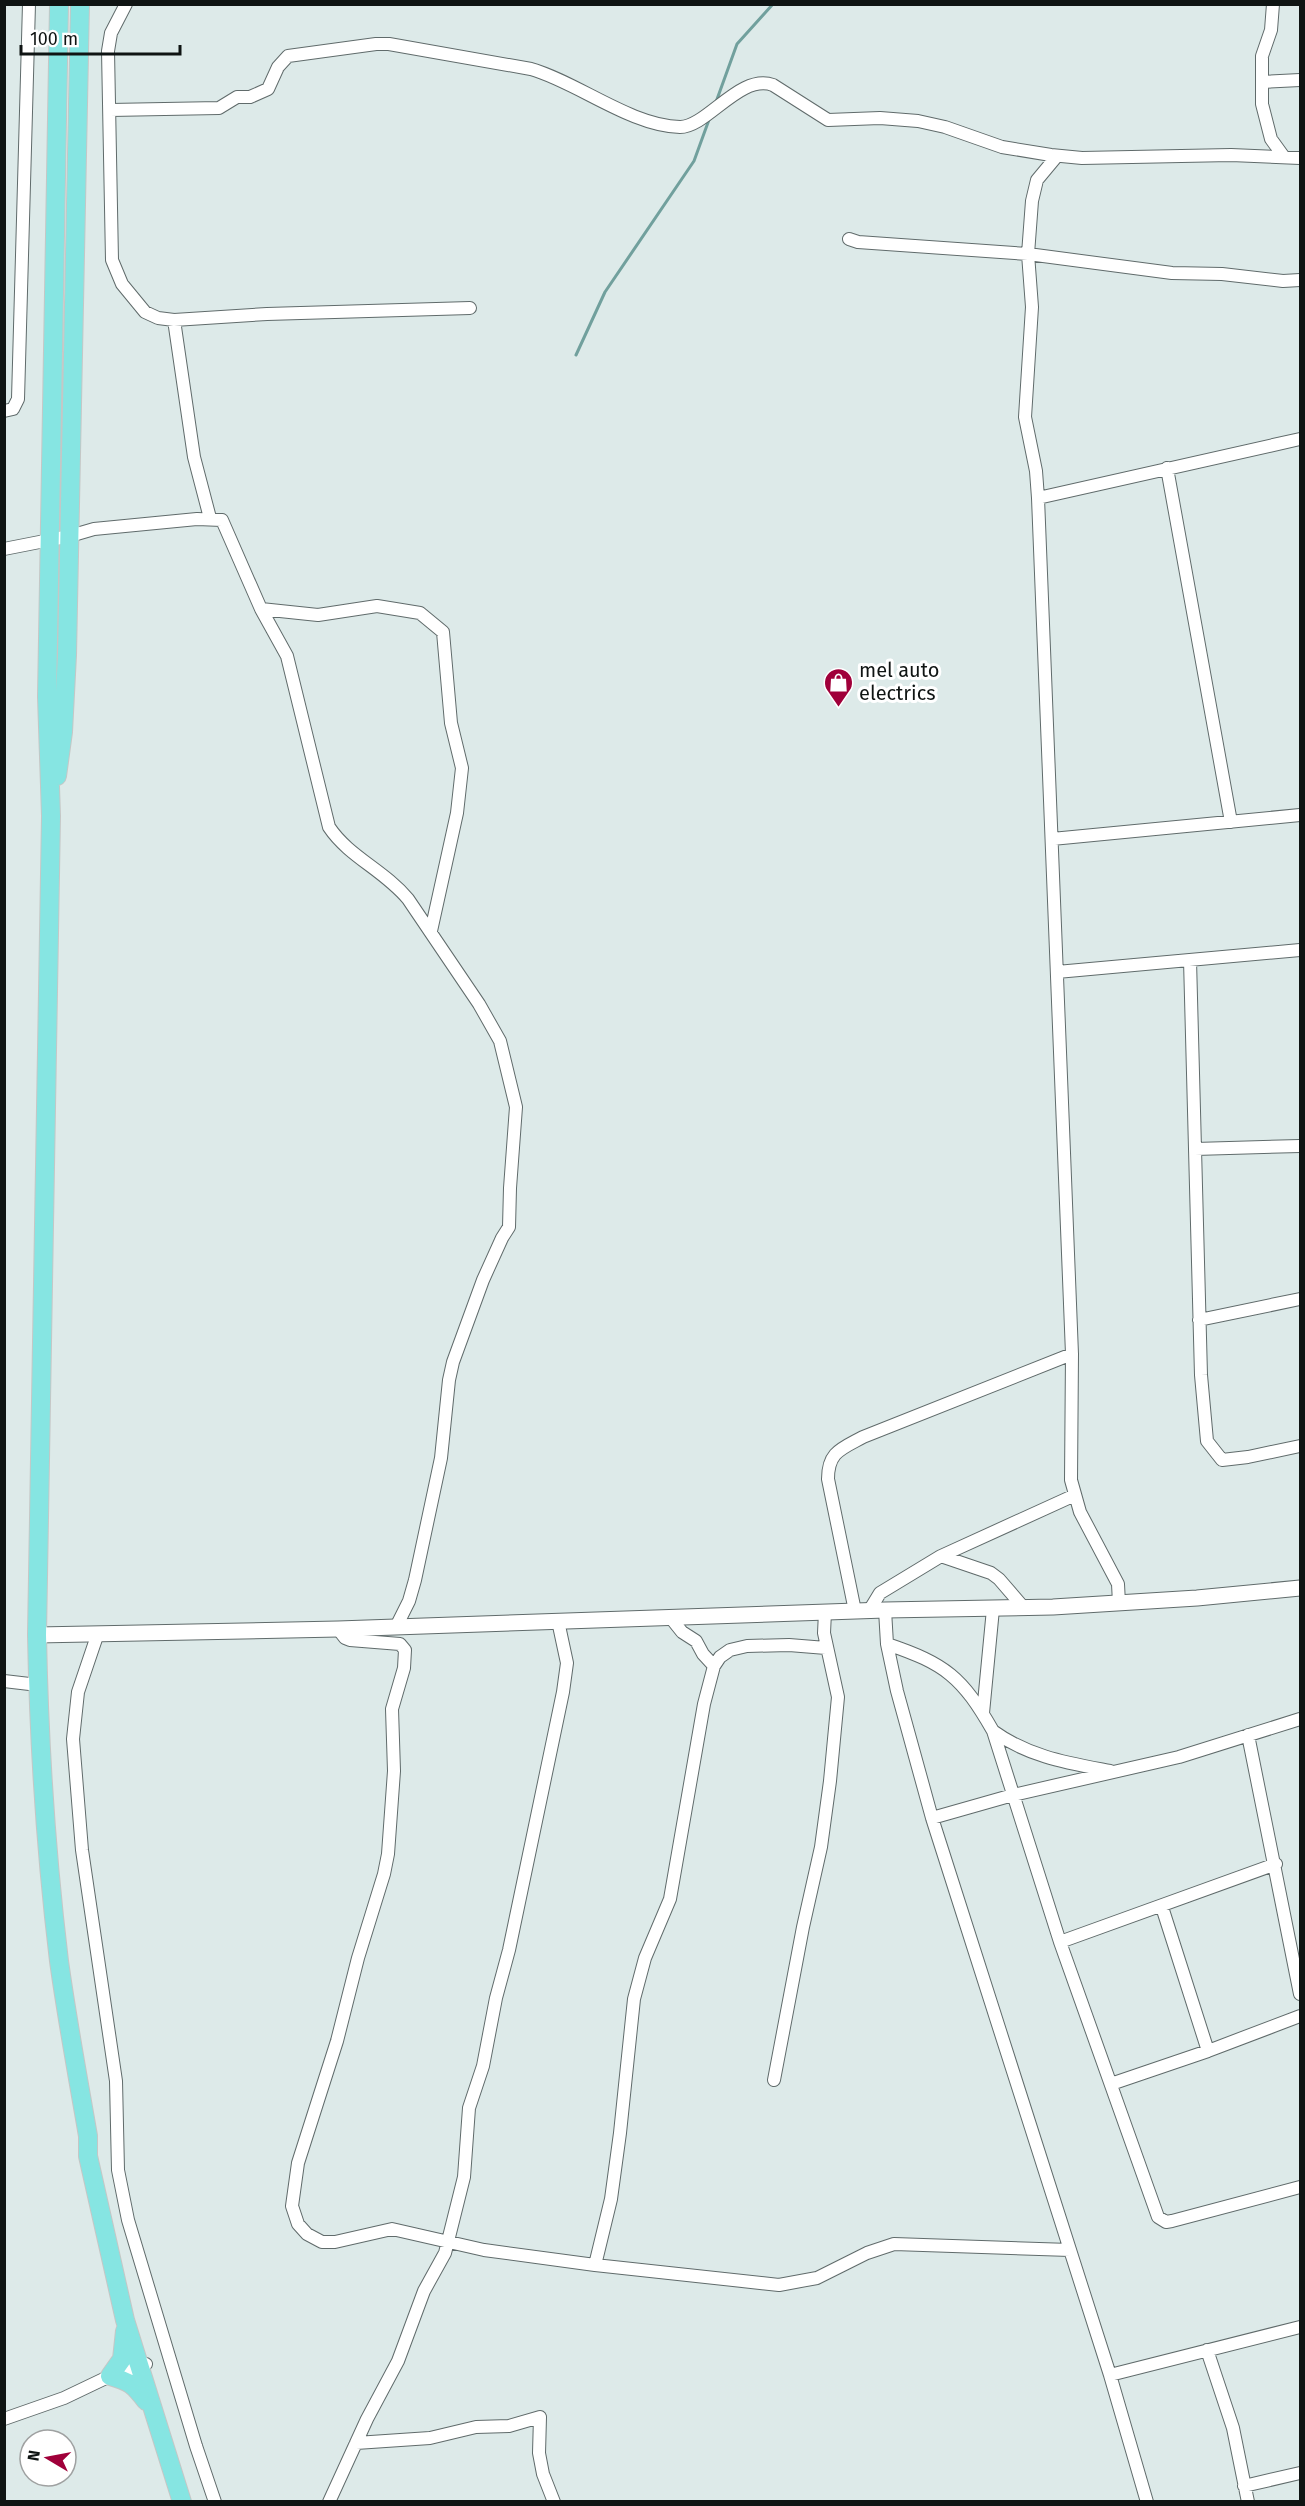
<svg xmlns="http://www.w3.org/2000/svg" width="1305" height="2506" font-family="'Fira Sans',sans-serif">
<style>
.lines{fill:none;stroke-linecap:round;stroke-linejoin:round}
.stream{stroke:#71a09d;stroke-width:3}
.minor-casing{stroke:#606b6b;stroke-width:14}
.tertiary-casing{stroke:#606b6b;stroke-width:17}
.primary-casing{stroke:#c5c7c6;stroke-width:20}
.minor{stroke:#fff;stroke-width:12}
.tertiary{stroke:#fff;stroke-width:15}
.primary{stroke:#86e5e2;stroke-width:18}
.labels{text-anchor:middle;stroke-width:6;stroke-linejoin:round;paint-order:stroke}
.poi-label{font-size:20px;fill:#0f1413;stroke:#fff;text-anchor:start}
</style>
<rect width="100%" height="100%" fill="#ddeae9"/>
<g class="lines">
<path class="stream" d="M716,102L737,44L773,4
M576,355L605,292L694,161L710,117"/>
<defs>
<path id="minor" d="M126,4L111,33L108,51L112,260L122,284L145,312L158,318L174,320L267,314L470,308
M1273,4L1271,30L1262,56V104L1271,139L1284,157
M1262,82L1300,80
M110,110L219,108L237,97H250L268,89L278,67L288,56L376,44H389L531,69C577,82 631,126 680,127C707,127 740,73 773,85L828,120L880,118L918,121L945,127L1002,147L1051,155L1082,158L1231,155L1300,158
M1057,156L1037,180L1032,201L1028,254L1032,307L1025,417L1036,471L1038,498L1072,1354
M849,239L858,242L1028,254L1172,273L1222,274L1283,281L1300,280
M174,320L194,457L210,518
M4,411L13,409L18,399L29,4
M1167,468L1231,822
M1038,498L1300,439
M4,549L70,536L94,529L197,519L222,520L261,609L287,656L329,827C349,857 384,870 408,899L479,1004L500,1041L516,1107L510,1188L509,1227L502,1238L483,1280L453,1362L449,1380L441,1458L415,1580L409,1601L396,1627
M261,609L318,615L377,606L420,613L443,632L451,723L462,768L457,813L431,931
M1052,839L1300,815
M1190,960L1201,1375L1207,1441L1222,1460L1248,1457L1300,1446
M1057,972L1300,950
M1195,1149L1300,1146
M1199,1320L1300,1299
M941,1556L991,1573L999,1579L1024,1608
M885,1610L887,1644L897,1691L932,1818L1110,2375L1147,2502
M855,1611L828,1479C828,1452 841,1449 863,1437L1072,1354L1071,1480L1080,1512L1118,1584L1119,1603
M869,1611L880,1593L941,1556L1075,1495
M670,1617L682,1632L696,1641L703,1654L714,1666
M338,1629L345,1638L350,1640L400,1644L405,1650L404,1668L392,1709L394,1771L388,1854L384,1874L358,1958L337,2041L298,2163L292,2206L298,2224L307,2234L322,2242H335L392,2229L484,2250L595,2265L779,2285L817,2278L867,2253L894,2244L1070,2250
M98,1633L78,1692L73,1739L82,1850L116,2081L118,2170L128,2220L196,2446L215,2502
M887,1644C946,1664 962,1677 993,1731L1060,1942L1158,2217L1166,2222L1172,2221L1300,2187
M4,1681L38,1685
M983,1713L993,1609
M993,1731C1029,1757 1068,1763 1110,1771
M1248,1735L1300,1994
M932,1818L1013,1795L1179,1757L1300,1719
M1162,1907L1208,2051
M1060,1942L1276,1864
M774,2080L803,1927L821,1847L830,1781L838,1697L824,1633L825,1612
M1111,2084L1208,2051L1300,2016
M595,2265L611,2199L620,2133L634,1999L645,1958L670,1899L704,1704L714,1666L720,1657L730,1650L747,1646L789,1645L826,1648
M1207,2350L1233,2428L1248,2502
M1110,2375L1300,2327
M4,2419L64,2398L110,2376L146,2364
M356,2443L430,2438L476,2427L509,2426L540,2417L539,2453L543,2474L554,2502
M1244,2486L1300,2473
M329,2502L367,2419L398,2361L424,2291L445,2253L464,2177L469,2108L483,2066L496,1998L509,1950L563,1692L567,1663L558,1621"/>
<path id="tertiary" d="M37,1635L338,1629L885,1610L1053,1607L1197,1598L1300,1588"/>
<path id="primary" d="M59,4L47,697L51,816L37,1635C39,1744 46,1853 59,1961C67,2019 78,2078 88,2136V2156L125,2320L182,2502
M57,776L63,732L67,655L80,4
M125,2331L122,2359L110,2376C130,2382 133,2384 146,2401"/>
</defs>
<use href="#minor" class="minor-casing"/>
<use href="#tertiary" class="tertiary-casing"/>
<use href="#primary" class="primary-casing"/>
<use href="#minor" class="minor"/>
<use href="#tertiary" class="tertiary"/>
<use href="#primary" class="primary"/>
</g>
<defs>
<symbol id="shop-pin" viewBox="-11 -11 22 30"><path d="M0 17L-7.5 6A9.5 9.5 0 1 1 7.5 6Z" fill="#a0003a" stroke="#fff"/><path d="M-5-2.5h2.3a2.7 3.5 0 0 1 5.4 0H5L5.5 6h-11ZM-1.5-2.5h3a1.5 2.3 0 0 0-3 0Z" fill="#fff"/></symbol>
</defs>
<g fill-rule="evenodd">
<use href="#shop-pin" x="822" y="666" width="33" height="45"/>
</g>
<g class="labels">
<g class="poi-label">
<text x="859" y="677">mel auto<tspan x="859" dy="23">electrics</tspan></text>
</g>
</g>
<rect width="1305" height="2506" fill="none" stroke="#0f1413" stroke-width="12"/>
<g transform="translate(48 2458) rotate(280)"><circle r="28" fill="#ffffff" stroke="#9fa1a1" stroke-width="1.5"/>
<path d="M0-4.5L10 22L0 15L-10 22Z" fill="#a0003a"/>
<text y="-9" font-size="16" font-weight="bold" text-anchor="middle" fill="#0f1413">N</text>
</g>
<path d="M21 45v9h159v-9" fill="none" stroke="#0f1413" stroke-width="3"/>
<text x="30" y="45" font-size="18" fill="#0f1413" stroke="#ffffff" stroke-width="4.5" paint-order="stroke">100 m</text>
</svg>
